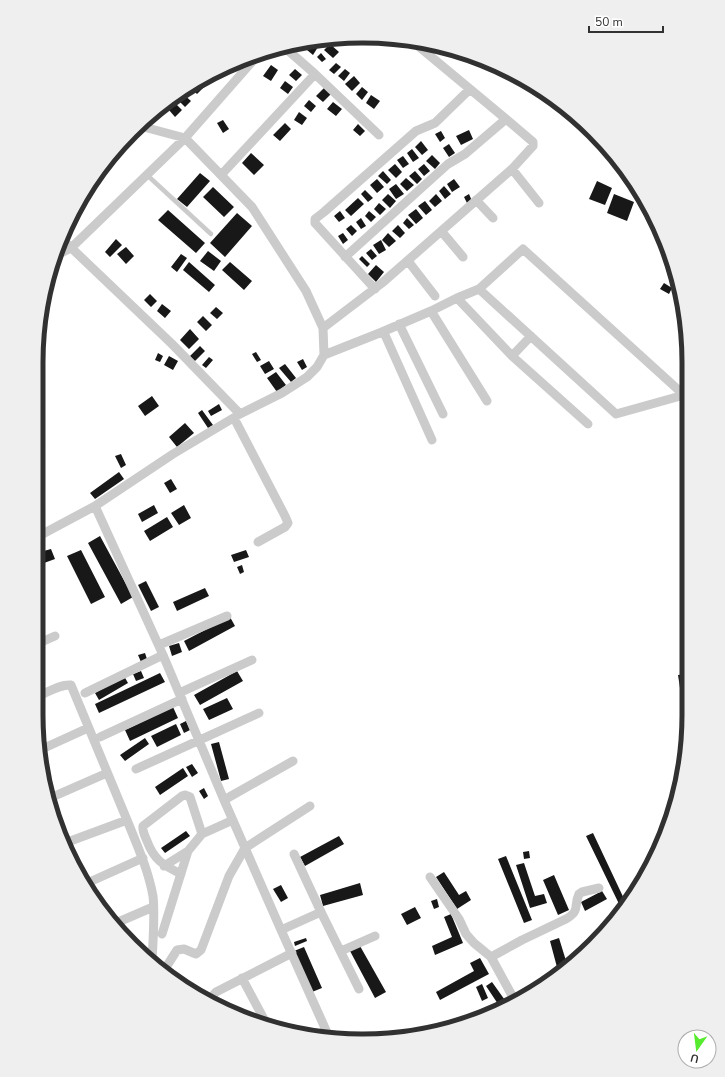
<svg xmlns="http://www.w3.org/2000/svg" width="725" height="1077" font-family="'Nunito Sans',sans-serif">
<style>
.building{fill:#181818}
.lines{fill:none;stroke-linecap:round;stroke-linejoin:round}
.service{stroke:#cbcbcb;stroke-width:4.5}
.minor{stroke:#cbcbcb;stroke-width:9}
.rim{fill:none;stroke:#313131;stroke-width:5}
</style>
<rect width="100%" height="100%" fill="#fff"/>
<path class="building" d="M307,42L299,51L292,45H293Z
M312,43L318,47L313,55L307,50Z
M330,44L339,52L333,58L324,50Z
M321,53L326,59L322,62L317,57Z
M336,63L341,67L334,74L329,70Z
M271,65L278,70L271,81L263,76Z
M222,68L215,77L211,74L218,70Z
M295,69L302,75L296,81L289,75Z
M345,69L350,73L344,81L338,76Z
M207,76L211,79L207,84L202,80Z
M354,76L360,83L352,91L345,84Z
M285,81L293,87L288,94L280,88Z
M199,82L204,87L197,94L190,87Z
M362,87L368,92L362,100L356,94Z
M324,88L331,94L323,102L316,96Z
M182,93L191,101L185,107L177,99Z
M371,95L380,101L374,109L366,103Z
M309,100L316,106L311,112L304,106Z
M333,102L342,109L336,116L327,109Z
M176,104L182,110L175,117L169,110Z
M299,112L307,118L302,125L294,120Z
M223,120L229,129L223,133L217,123Z
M285,123L291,129L280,141L273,135Z
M358,124L365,131L360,136L353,130Z
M469,130L473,139L461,145L456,136Z
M441,131L445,138L440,142L435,134Z
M421,141L428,150L422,155L415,147Z
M449,144L455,153L449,157L443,148Z
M412,149L419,158L413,162L407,153Z
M251,153L264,165L254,175L242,163Z
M432,155L440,163L435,169L426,161Z
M403,156L409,164L403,168L397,160Z
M395,164L402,172L396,178L388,170Z
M424,164L430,171L424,176L418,169Z
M383,171L391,180L387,184L378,176Z
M415,171L422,179L417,184L409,176Z
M200,173L210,181L187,207L177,199Z
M406,178L414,185L407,191L400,184Z
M377,179L384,187L377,193L370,185Z
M454,179L460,187L452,192L447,184Z
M597,181L612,188L605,205L589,199Z
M396,184L404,194L396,199L389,189Z
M444,186L451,194L445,199L439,191Z
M213,187L234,207L224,217L203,197Z
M365,190L373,198L368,202L361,194Z
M388,194L396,201L390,208L382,200Z
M436,194L442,201L435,207L429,201Z
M469,194L472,201L467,203L464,197Z
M614,194L634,202L627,221L607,213Z
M358,198L364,204L351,216L345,210Z
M425,201L432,210L426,215L418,206Z
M379,203L386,209L380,215L374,209Z
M416,209L423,218L416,224L408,215Z
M168,210L205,243L196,253L158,220Z
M340,211L345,218L339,222L334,216Z
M369,211L376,217L371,222L365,216Z
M237,213L252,226L225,257L210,243Z
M361,218L366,226L361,229L356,222Z
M407,218L414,225L409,229L403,223Z
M351,225L357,231L352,236L346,229Z
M398,225L405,233L400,238L392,231Z
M343,233L348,240L343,244L338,236Z
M388,233L396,241L389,247L382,240Z
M116,239L122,245L110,257L105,252Z
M381,240L386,250L379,254L373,245Z
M126,247L134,256L126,264L117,254Z
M371,249L377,256L372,260L366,253Z
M208,251L221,261L214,271L200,261Z
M181,254L187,258L177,272L171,267Z
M362,256L370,264L367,267L359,259Z
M671,261L678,277L666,271Z
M189,262L215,285L209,292L183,270Z
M230,262L252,281L244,290L222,270Z
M376,265L384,272L376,282L368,274Z
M664,283L672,288L669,294L660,289Z
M150,294L157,301L151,307L144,300Z
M162,304L171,311L165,318L157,311Z
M216,307L223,313L217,319L210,313Z
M203,316L212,325L206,331L197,322Z
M190,329L199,339L189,349L180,340Z
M200,346L205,351L195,361L190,356Z
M256,352L261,360L257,362L252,354Z
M158,353L163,356L160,362L155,360Z
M169,356L178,361L173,370L164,365Z
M209,357L213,360L206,368L202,365Z
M303,359L307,367L302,370L297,362Z
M269,361L274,369L265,374L260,366Z
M285,364L296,378L291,382L279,368Z
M276,372L286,385L277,392L267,378Z
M152,396L159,406L145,416L138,406Z
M219,404L222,410L211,416L208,411Z
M202,410L213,425L208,428L198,413Z
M185,423L194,433L177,447L169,437Z
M121,454L126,465L121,468L115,456Z
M119,472L124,479L95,499L90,493Z
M171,479L177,489L170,493L164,483Z
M154,505L158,513L142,522L138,514Z
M184,505L191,518L179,525L171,513Z
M167,517L173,527L150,541L144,531Z
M100,536L133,597L121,604L88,543Z
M51,549L55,559L44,563L40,552Z
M81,550L105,597L91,604L67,556Z
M246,550L249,557L234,562L231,555Z
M242,565L244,572L240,574L237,567Z
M146,581L159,607L151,611L138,585Z
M205,588L209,596L177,611L173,602Z
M230,617L235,626L189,651L184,641Z
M179,643L182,652L172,656L169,646Z
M145,653L147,659L141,662L138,655Z
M141,671L144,678L136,681L133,674Z
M237,671L243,681L200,705L194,695Z
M160,673L165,682L99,713L95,704Z
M687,674V687L680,688L678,675Z
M124,676L128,683L99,700L95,693Z
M227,698L233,709L209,720L203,709Z
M173,707L178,718L130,741L125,730Z
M186,721L190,730L184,733L180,724Z
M176,724L181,735L157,747L151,736Z
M145,738L149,744L125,761L120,755Z
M219,742L229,779L221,781L211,744Z
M192,764L198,773L192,777L186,767Z
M183,768L188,776L160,795L155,787Z
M204,788L208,796L204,799L199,791Z
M186,831L190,836L165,853L161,848Z
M593,833L626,903L620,906L586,836Z
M339,836L344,844L305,866L300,857Z
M529,851L530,858L524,859L523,852Z
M506,856L532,920L524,923L498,859Z
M524,863L535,896L544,894L547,903L530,908L516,865Z
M444,872L459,895L466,891L471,900L457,909L436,877Z
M554,875L569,910L558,915L543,880Z
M360,883L363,895L323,906L320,895Z
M281,885L288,898L281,902L273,889Z
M602,891L607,899L585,911L581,902Z
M437,899L439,907L434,909L431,901Z
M415,907L421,918L407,925L401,914Z
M451,914L463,943L435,955L432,946L452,937L444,917Z
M306,938L307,941L295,946L294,942Z
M559,938L567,964L558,971L550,941Z
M360,946L386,992L375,998L350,951Z
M304,947L322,988L312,992L294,951Z
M480,958L489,974L440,1000L436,992L474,971L470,963Z
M492,982L507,1003L504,1006L500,1007L486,986Z
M482,984L488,998L482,1001L476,987Z"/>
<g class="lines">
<path class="service" d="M147,175L211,234"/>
<path class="minor" d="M315,74L379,135
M512,169L539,203
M221,175L315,74L283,46
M476,200L493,218
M442,232L463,257
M63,240L172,344L240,414
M59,254L71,248L185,138L258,55
M345,257L448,164L465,154L506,119
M408,261L435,296
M375,289L315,223V219L324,212L416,131L435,123L470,89
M457,298L512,356L588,424
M431,311L487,401
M399,324L443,414
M323,328L382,283L512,169L533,146V142L506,119L411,40
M382,332L431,311L457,298L479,289L523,249L684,395L616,414L479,289
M324,355L382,332L385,335L432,440
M512,356L531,336
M234,418L285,516L288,523L285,527L258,542
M95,506L163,655L224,800L281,930L321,912L359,989
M37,537L95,506L173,454L240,414L282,393L307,377L317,367L324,355L323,328L306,291L252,207L185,138L140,126
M37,644L55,636
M159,645L227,616
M85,693L163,655
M179,693L252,660
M36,697C47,693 59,684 71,685L127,820
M100,737L182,699
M42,749L88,728
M136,769L259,713
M50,798L107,773
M224,800L293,761
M65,843L127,820C137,845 148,869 153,896C155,913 153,943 152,961
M294,854L321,912
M164,866L188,851
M181,874C163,865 154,860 147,841C145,836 142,831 143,826L182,796L185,795L190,797L202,834
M430,877L459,919L466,934L474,943L491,957L515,1001
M85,884L143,858
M116,923L153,907
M281,930L329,1037
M162,934L188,851L202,834L233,820
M341,951L375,936
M491,957L522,940L566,919C581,910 573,907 579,894L582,892L599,888
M163,972L177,950L184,949L196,954L201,950L229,876L245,848L310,806
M242,978L266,1023
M209,1000L216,992L292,953"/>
</g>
<path d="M0 0H725V1077H0ZM362 43H363A319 319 0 0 1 682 362V715A319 319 0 0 1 363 1034H362A319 319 0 0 1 43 715V362A319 319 0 0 1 362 43Z" fill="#efefef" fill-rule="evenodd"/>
<path class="rim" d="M362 43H363A319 319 0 0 1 682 362V715A319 319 0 0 1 363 1034H362A319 319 0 0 1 43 715V362A319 319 0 0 1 362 43Z"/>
<g transform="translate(697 1049) rotate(194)"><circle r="19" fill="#ffffff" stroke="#adadad"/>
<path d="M0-3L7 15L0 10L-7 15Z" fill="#56eb2f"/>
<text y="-6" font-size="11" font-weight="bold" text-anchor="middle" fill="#313131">U</text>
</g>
<path d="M589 26v6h74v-6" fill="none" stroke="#313131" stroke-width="2"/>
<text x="595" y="26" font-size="12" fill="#313131" stroke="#ffffff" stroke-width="3" paint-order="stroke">50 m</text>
</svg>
